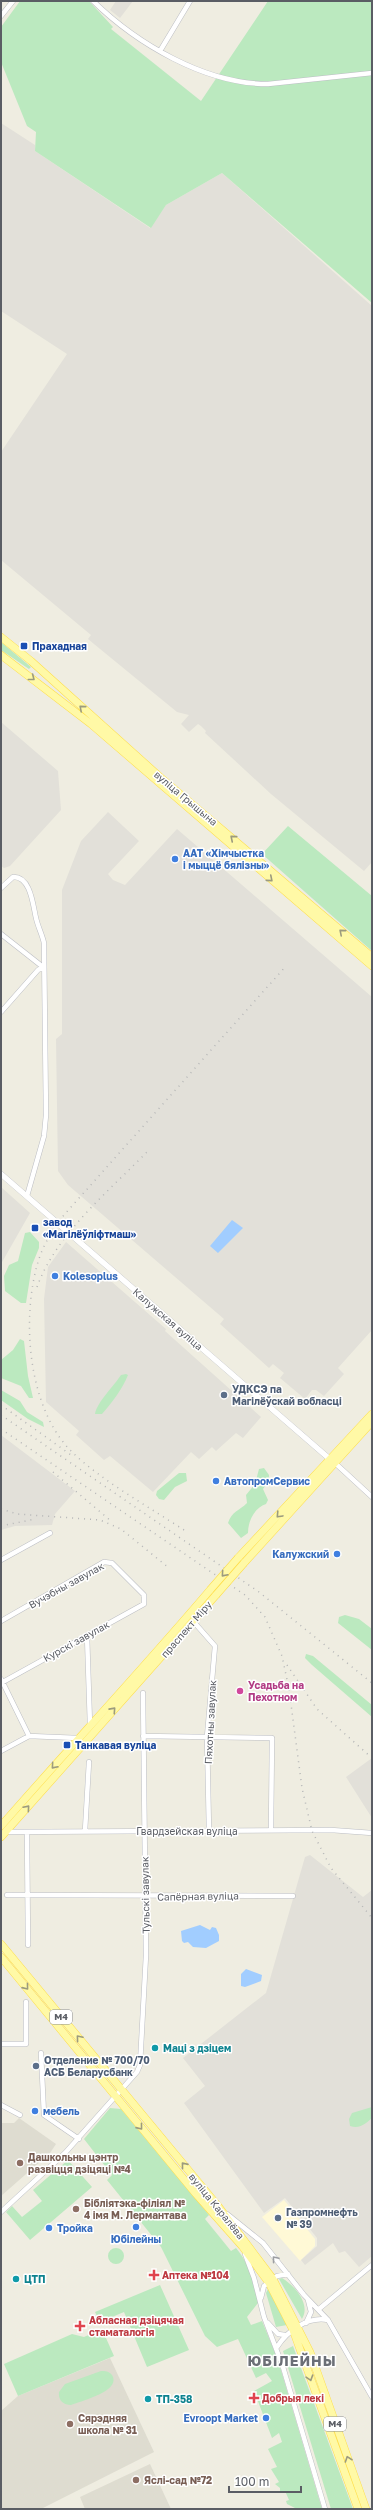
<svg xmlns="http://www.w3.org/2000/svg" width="373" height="2510" font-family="'Golos Text',sans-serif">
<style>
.commercial{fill:#fff9d6}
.industrial{fill:#e2e0d9}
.education{fill:#dedcd0}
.green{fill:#bbe9bf}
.water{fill:#a1cdff}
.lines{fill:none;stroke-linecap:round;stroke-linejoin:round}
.minor-casing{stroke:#bcbec4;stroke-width:5.5}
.tertiary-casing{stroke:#bcbec4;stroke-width:6}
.primary-casing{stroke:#ffde4a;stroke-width:8}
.minor{stroke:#fff;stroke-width:4.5}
.tertiary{stroke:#fff;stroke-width:5.5}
.primary{stroke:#fff9a6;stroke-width:7}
.rail{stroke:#b5b6b7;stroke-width:1.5;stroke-dasharray:1 5;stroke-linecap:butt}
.primary-bridge-casing{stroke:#ffde4a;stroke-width:8;stroke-linecap:butt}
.primary-bridge{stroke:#fff9a6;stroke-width:7}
.oneway{stroke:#9c9b7e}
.oneway2{stroke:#9c9ea2}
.transit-dot{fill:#1a4fb4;stroke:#fff;stroke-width:1.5}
.shop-dot{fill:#3f7fe0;stroke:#fff;stroke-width:1.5}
.service-dot{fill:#5c6f8a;stroke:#fff;stroke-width:1.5}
.hotel-dot{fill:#d1479c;stroke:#fff;stroke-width:1.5}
.culture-dot{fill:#0f9aa8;stroke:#fff;stroke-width:1.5}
.education-dot{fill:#8d6e63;stroke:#fff;stroke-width:1.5}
.health-dot{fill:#e0444e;stroke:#fff;stroke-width:1.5}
.labels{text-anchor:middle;stroke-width:3;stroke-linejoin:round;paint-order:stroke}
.shield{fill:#fff;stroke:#8c8e92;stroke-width:1}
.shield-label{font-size:9px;font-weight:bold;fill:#5a5d64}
.transit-label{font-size:10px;font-weight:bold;fill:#164399;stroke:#fff;text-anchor:start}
.street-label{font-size:10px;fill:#5a5d64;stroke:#fff}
.shop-label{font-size:10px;font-weight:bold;fill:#366cbe;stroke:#fff;text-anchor:start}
.service-label{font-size:10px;font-weight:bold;fill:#4e5e75;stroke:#fff;text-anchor:start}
.hotel-label{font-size:10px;font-weight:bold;fill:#b23c85;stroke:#fff;text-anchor:start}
.culture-label{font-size:10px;font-weight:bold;fill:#0d838f;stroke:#fff;text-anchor:start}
.education-label{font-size:10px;font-weight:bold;fill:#785e54;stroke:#fff;text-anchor:start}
.health-label{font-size:10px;font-weight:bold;fill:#be3a42;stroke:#fff;text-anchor:start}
.district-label{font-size:14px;font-weight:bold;letter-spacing:1px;fill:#6b6f76;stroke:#fff}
</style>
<rect width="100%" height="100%" fill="#efede1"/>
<path class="commercial" d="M284,2200L315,2239V2246L300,2261L262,2217Z"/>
<path class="industrial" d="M116,1H133L120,18L110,10Z
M1,123L35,145V151L150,228L166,205L222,173L372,306V862L364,871L271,794L205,733L206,731L201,726L198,724L189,732L181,724L189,715L177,712L94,644L88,639L91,635L1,560V452L67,354L1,311Z
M1,722L58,771L61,810L10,866L4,868L1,866Z
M108,812L139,841L108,874L113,880L125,885L177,829L372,997V1330L338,1368L344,1374L324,1396L316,1390H312L305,1399L280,1378L284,1373L273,1364L269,1368L220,1324L224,1319L68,1185L58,1171L56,1039L62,1034V890L81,841Z
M1,1187L30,1213L1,1264Z
M66,1242L166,1329L165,1331L261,1417L243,1438L236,1433L216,1451L212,1447L199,1459L191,1452L153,1492L110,1456L104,1460L76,1435L79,1431L46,1402L44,1299L48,1267Z
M1,1435L75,1491L55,1514L52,1525L15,1526L1,1530Z
M372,1758V1818L346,1777Z
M310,1855L363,1897L372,1890V2256L359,2267L345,2251L339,2253L333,2243L305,2265L301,2260L317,2246V2238L285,2198L264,2213L184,2103L205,2086L183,2058L266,1993L305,1857Z"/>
<path class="education" d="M19,2118L56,2144L50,2153L1,2196V2123H14Z
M110,2358L154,2452L41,2509H1V2411L18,2396Z
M150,2464L171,2509H85L80,2497Z"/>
<path class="green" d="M20,1H89L113,27L111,29L201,101L268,1H372V303L222,173L166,205L151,228L35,151L36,132L27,126L1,62V27Z
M1,642L31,667L29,669L1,650Z
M288,826L372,896V951L262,854Z
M30,1232L39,1242V1248L32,1265L26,1303H21L5,1291L4,1276L9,1265L18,1261L25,1233Z
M20,1339L24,1341L28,1376L33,1398H29L21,1386L1,1378V1360L13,1350Z
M126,1374L128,1375C123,1388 111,1404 102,1414H95C97,1402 114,1386 121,1375Z
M1,1390L20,1401L27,1412L43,1422L44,1427L28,1419L1,1400Z
M264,1468L269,1475V1481L263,1489L268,1500L266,1504C254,1508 248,1521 248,1533L241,1538L228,1523C232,1511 239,1511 247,1503L246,1495L255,1484L259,1469Z
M179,1473H186L187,1481L175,1487L164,1500L159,1499L156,1495L157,1491Z
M345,1615L359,1619L372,1629V1650L338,1623L339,1617Z
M306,1654L313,1656L372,1705V1717L312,1665L305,1658Z
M372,2107V2118C365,2124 360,2129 350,2126L349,2119L352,2113Z
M110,2108L121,2109L209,2215L205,2219L231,2251L236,2248C250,2265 254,2282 258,2303L247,2317L251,2325L262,2321L278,2360L322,2509H297L287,2504L286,2501L289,2500L285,2491L280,2493V2488L275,2484L279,2482L271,2469L277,2467L268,2449L282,2442L279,2433L272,2438L254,2391L272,2381L266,2373L256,2378L238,2339L217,2347L205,2336L161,2247L107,2180L112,2175L84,2139Z
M68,2160L92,2187L30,2240L6,2212L12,2206L22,2217L42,2201L33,2190Z
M108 2256a8 8 0 1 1 16 0a8 8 0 1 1-16 0Z
M282,2278C295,2286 311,2304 302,2319L279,2279Z
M160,2285L189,2350L147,2367L124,2312L100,2322L95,2312Z
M268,2289L287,2325L276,2327L266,2293Z
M102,2329L114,2356L18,2396L4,2364L72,2334L84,2337Z
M293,2346L301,2368L353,2509H331L283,2351Z
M101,2371C105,2371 109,2371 112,2375C122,2391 81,2401 71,2405C63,2405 58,2400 59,2392L65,2384Z"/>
<path class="water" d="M232,1220L243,1228L218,1253L210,1246Z
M200,1925L210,1930L212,1927L216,1928L219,1935V1941L206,1948L193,1947L188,1942L184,1943L182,1941L181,1931Z
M246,1969L262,1975L261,1981L245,1987L241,1986V1974Z"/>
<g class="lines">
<defs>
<path id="minor" d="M93,1C137,44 205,84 268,84L372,73
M1,16L13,1
M160,51L190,1
M1,888L13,877C31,876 33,906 36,918C38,927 42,934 44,943L46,1115L44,1136L27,1196
M1,934L43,967
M1,1012L38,970L43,967
M335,1463L372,1497
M1,1560L50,1533
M1,1621L104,1562L112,1563L144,1595V1604L1,1683
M193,1621L215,1646L207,1737L209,1830
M87,1635L90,1725
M1,1679L29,1736
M143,1736L272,1738L271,1830
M1,1751L29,1736L78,1738
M85,1831L89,1762
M5,1832L331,1830L372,1833
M27,1832L28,1945
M7,1895L293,1896
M1,2044H26V2002
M41,2053L44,2115L79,2139
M1,2105L20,2115
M1,2212L65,2153L137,2072L140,2065L146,1955L143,1693
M227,2214L263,2243L304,2295L328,2320L372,2397
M245,2254L254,2278L264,2317L283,2367L325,2509
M261,2298L264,2286L277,2276L288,2274
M319,2309L372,2265
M268,2323L278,2334L285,2335
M306,2323L311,2312L308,2300
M277,2347C287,2331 308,2316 328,2320"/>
<path id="tertiary" d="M1,1174L332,1461"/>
<path id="primary" d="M1,637L31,661L160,777L372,957
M1,655L91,724L372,966
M238,1558L372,1414
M244,1563L372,1422
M1,1826C70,1747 142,1670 210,1590
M1,1837L216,1595
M1,1944L218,2206L273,2279L310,2352L366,2509
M1,1957L196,2194L242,2246L269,2283L293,2330L358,2509"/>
</defs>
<use href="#minor" class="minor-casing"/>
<use href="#tertiary" class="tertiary-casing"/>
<use href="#primary" class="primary-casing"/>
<use href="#minor" class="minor"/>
<use href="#tertiary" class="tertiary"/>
<use href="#primary" class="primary"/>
<path class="rail" d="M37,1287C56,1234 109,1191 148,1151
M1,1405L71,1455
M1,1415L259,1592L372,1683
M1,1429L245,1595L265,1617L282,1656L289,1689L302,1788L312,1831L331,1868L372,1918
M53,1472L111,1521
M1,1509L17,1514L100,1520L121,1529L169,1568
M1,1526L35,1519
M184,1530C149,1507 102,1481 72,1452C28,1409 21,1319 38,1262C43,1245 53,1229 64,1215L286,966
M287,1665L317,1709L372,1758"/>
<defs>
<path id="primary-bridge" d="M210,1590L238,1558
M216,1595L244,1563"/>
</defs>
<use href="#primary-bridge" class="primary-bridge-casing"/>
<use href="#primary-bridge" class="primary-bridge"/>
</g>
<defs><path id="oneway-chevron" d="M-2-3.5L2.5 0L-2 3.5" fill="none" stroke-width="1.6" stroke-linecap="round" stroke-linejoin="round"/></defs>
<g class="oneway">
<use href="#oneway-chevron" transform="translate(32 678) rotate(38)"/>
<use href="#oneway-chevron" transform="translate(82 708) rotate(-139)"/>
<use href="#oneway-chevron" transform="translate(233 838) rotate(-140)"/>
<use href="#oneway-chevron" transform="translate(270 879) rotate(40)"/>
<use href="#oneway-chevron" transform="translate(342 932) rotate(-139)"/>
<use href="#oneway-chevron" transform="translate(279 1515) rotate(133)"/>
<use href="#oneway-chevron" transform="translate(224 1574) rotate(131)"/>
<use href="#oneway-chevron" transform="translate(113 1710) rotate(-48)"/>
<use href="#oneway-chevron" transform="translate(54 1766) rotate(131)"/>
<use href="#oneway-chevron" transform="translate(27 1808) rotate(-49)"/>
<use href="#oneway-chevron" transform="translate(26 1987) rotate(51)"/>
<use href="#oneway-chevron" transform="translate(79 2038) rotate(-130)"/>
<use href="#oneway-chevron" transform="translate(140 2127) rotate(51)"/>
<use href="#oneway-chevron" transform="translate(184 2165) rotate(-129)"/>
<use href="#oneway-chevron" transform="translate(310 2378) rotate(72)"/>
<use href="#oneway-chevron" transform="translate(348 2459) rotate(-109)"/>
</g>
<use class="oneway2" href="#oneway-chevron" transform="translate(275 2259) rotate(-130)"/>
<g class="transit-dot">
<rect x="20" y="642" width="8" height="8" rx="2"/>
<rect x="31" y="1224" width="8" height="8" rx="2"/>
<rect x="63" y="1741" width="8" height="8" rx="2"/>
</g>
<g class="shop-dot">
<circle cx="175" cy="859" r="4"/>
<circle cx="55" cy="1276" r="4"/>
<circle cx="216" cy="1481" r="4"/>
<circle cx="337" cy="1554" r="4"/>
<circle cx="35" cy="2111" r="4"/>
<circle cx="136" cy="2227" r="4"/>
<circle cx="49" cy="2228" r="4"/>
<circle cx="266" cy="2418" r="4"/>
</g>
<g class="service-dot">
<circle cx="224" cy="1395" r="4"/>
<circle cx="36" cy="2066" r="4"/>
<circle cx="278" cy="2218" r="4"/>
</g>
<circle class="hotel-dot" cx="240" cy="1691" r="4"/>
<g class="culture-dot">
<circle cx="155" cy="2048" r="4"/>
<circle cx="16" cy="2279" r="4"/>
<circle cx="148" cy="2399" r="4"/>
</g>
<g class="education-dot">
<circle cx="20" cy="2163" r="4"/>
<circle cx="76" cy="2209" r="4"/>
<circle cx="70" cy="2424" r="4"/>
<circle cx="136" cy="2480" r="4"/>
</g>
<g class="health-dot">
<path d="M152 2269h4v4h4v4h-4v4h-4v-4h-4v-4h4z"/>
<path d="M78 2320h4v4h4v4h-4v4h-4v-4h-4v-4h4z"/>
<path d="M252 2392h4v4h4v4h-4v4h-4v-4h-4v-4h4z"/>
</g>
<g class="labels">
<g class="shield">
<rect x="50" y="2010" width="22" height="14" rx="3"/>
<rect x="324" y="2417" width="22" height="14" rx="3"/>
</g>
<g class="shield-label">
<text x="61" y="2020">М4</text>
<text x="335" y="2427">М4</text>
</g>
<g class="transit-label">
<text x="32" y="650">Прахадная</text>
<text x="43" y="1226">завод<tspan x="43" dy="12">«Магілёўліфтмаш»</tspan></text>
<text x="75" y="1749">Танкавая вуліца</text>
</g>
<g class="street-label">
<text transform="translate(186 798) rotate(40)" y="4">вуліца Грышына</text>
<text transform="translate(168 1319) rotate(41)" y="4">Калужская вуліца</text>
<text transform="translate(66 1585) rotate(-29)" y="4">Вучэбны завулак</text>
<text transform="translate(186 1629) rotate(-49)" y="4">праспект Міру</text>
<text transform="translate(76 1641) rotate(-29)" y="4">Курскі завулак</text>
<text transform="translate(210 1722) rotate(-87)" y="4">Пяхотны завулак</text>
<text x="187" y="1835">Гвардзейская вуліца</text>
<text transform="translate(145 1895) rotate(-91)" y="4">Тульскі завулак</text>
<text transform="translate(198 1896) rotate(-1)" y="4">Сапёрная вуліца</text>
<text transform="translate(217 2206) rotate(51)" y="4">вуліца Каралёва</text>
</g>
<g class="shop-label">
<text x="183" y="857">ААТ «Хімчыстка<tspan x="183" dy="12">і мыццё бялізны»</tspan></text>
<text x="63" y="1280">Kolesoplus</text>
<text x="224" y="1485">АвтопромСервис</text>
<text x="329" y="1558" text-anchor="end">Калужский</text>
<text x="43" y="2115">мебель</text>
<text x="57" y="2232">Тройка</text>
<text x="136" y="2243" text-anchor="middle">Юбілейны</text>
<text x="258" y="2422" text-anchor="end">Evroopt Market</text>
</g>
<g class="service-label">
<text x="232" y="1393">УДКСЭ па<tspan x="232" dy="12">Магілёўскай вобласці</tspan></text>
<text x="44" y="2064">Отделение № 700/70<tspan x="44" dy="12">АСБ Беларусбанк</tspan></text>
<text x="286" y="2216">Газпромнефть<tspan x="286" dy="12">№ 39</tspan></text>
</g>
<g class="hotel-label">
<text x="248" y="1689">Усадьба на<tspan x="248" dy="12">Пехотном</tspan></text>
</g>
<g class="culture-label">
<text x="163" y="2052">Маці з дзіцем</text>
<text x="24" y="2283">ЦТП</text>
<text x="156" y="2403">ТП-358</text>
</g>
<g class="education-label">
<text x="28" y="2161">Дашкольны цэнтр<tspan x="28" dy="12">развіцця дзіцяці №4</tspan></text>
<text x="84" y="2207">Бібліятэка-філіял №<tspan x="84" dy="12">4 імя М. Лермантава</tspan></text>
<text x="78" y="2422">Сярэдняя<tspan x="78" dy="12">школа № 31</tspan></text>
<text x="144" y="2484">Яслі-сад №72</text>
</g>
<g class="health-label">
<text x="162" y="2279">Аптека №104</text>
<text x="89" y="2324">Абласная дзіцячая<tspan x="89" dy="12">стаматалогія</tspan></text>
<text x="262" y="2402">Добрыя лекі</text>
</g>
<g class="district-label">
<text x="292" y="2366">ЮБІЛЕЙНЫ</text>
</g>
</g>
<rect width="373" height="2510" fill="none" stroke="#5a5d64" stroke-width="4"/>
<path d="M229 2486v6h72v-6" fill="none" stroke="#5a5d64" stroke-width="2"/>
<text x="235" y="2486" font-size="12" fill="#5a5d64" stroke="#ffffff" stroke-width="3" paint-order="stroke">100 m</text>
</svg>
